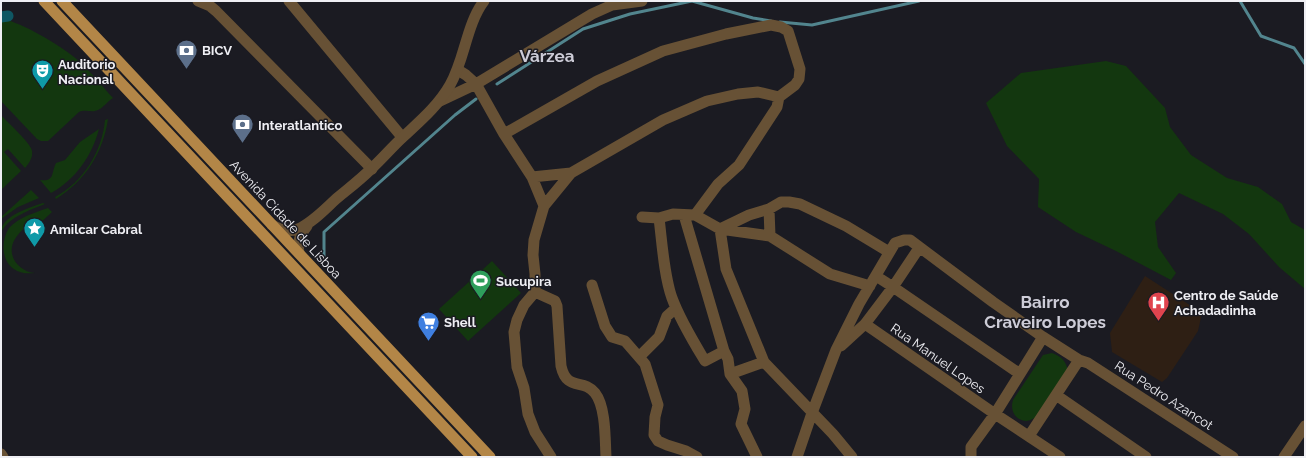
<svg xmlns="http://www.w3.org/2000/svg" width="1306" height="458" font-family="Raleway,sans-serif">
<style>
.medical{fill:#2e1f14}
.green{fill:#13370f}
.lines{fill:none;stroke-linecap:round;stroke-linejoin:round}
.stream{stroke:#52858e;stroke-width:3}
.canal{stroke:#0f5763;stroke-width:11}
.minor{stroke:#675135;stroke-width:11}
.tertiary{stroke:#675135;stroke-width:11}
.primary{stroke:#b38647;stroke-width:11}
.labels{text-anchor:middle;stroke-width:3;stroke-linejoin:round;paint-order:stroke}
.poi-label{font-size:13px;font-weight:bold;fill:#efeff4;stroke:#1b1b22;text-anchor:start}
.street-label{font-size:13px;fill:#efeff4;stroke:#1b1b22}
.district-label{font-size:17px;font-weight:bold;fill:#cdccd7;stroke:#1b1b22}
</style>
<rect width="100%" height="100%" fill="#1b1b22"/>
<path class="medical" d="M1145,276L1202,313L1198,331L1167,378L1162,382L1112,352L1110,333Z"/>
<path class="green" d="M7,20C28,26 63,47 79,61C91,72 102,86 113,98C108,101 103,108 98,110C91,113 86,109 79,112L48,141H41L37,139L1,101V21Z
M1106,61L1126,66L1165,108L1170,127L1191,155L1227,178L1258,187L1282,204L1291,222L1305,230V289L1279,267L1249,234L1223,214L1179,193L1155,222L1158,247L1176,273L1171,280L1116,251L1076,232L1038,207L1039,179L1007,146L986,103L1021,73Z
M1,115C7,122 31,143 32,151C33,158 29,163 25,168L8,149L4,152L21,171L1,190Z
M108,119C103,153 85,181 56,199L55,197C83,182 102,152 105,120Z
M99,129C92,156 75,180 51,193L40,180C55,182 51,173 56,163L65,160L80,142Z
M31,190L39,198L18,207L1,219V217Z
M43,203L45,204C28,211 11,216 1,232C1,216 31,207 43,203Z
M48,208L52,212L38,225L33,220C27,226 19,232 15,239C5,255 19,272 35,273C30,273 25,274 20,272C1,266 0,242 9,228C19,217 34,213 48,208Z
M492,261L521,293L468,341L439,309Z
M1052,353C1062,357 1066,361 1068,371L1038,416C1034,418 1030,421 1026,421C1014,420 1010,409 1013,400L1043,355Z"/>
<g class="lines">
<path class="stream" d="M1240,1L1261,36L1294,48L1305,64
M780,22L812,25L919,1
M497,84L583,29L630,14L692,1L753,18L771,21
M324,256V232L455,115L476,99"/>
<path class="canal" d="M1,17L8,16"/>
<path class="minor" d="M198,1L210,6L216,11L372,169
M289,1L402,137
M458,70L466,75L476,84L504,134L532,177L571,173L663,120L707,101L738,94L758,92L779,97L777,107L739,165L718,184L695,215
M440,101L476,84L592,14L612,5L642,1
M504,134L597,81L663,51L726,34L771,25L781,27L788,31L800,69L799,79L795,85L779,97
M532,177L544,206L534,240L533,255L535,274V292L524,305L517,320L514,332L517,367L524,388L528,414L535,432L551,457
M544,206L571,173
M769,209L770,236
M684,215L724,351L728,359L730,374L742,391L745,409L741,424L757,457
M642,217L659,218L673,214L695,215L720,229L770,236L830,274L870,286
M659,218C662,242 664,276 672,298C680,320 693,341 705,361L724,351
M876,276L893,287L1020,374
M592,285L605,326L612,337L625,341L645,364L658,405L655,417L654,435L658,441L667,445L686,451L697,457
M535,292L555,301L557,306L561,366C567,392 583,378 595,393C606,407 605,439 606,457
M865,324L995,414L1060,457
M841,346L865,324L893,287L919,248
M639,357L659,337L667,316L676,308
M764,362L726,269L720,229L749,215L769,209L781,202H789L800,204L846,226L889,252
M730,374L764,362L833,434L852,457
M1056,395L1146,457
M1029,436L1079,360
M797,457L812,413L836,350L859,304L895,243L904,240H910L993,302L1043,337L1079,360L1088,363L1233,457
M971,457V447L995,414L1043,337"/>
<path class="tertiary" d="M272,225C279,229 289,233 298,229C312,223 324,210 336,199C348,189 360,180 371,169C382,159 392,147 403,137C420,121 438,106 450,85C465,59 466,25 484,1
M299,253C297,242 300,235 307,226
M1,454L3,457
M1284,457L1305,426"/>
<path class="primary" d="M44,1L472,457
M62,1L490,457"/>
</g>
<defs>
<symbol id="bank-pin" viewBox="-11 -11 22 30"><path d="M0 17L-7.5 6A9.5 9.5 0 1 1 7.5 6Z" fill="#5c6f8a" stroke="#1b1b22"/><path d="M-6-4H6V4H-6ZM0-2.3a2.3 2.3 0 1 0 0 4.6a2.3 2.3 0 1 0 0-4.6Z" fill="#fff"/></symbol>
<symbol id="theatre-pin" viewBox="-11 -11 22 30"><path d="M0 17L-7.5 6A9.5 9.5 0 1 1 7.5 6Z" fill="#0f9aa8" stroke="#1b1b22"/><path d="M-5-5.5Q0-4 5-5.5V0Q5 5 0 6Q-5 5-5 0ZM-3.3-2.5H-1v1.5H-3.3ZM1-2.5H3.3v1.5H1ZM-2.8 1Q0 5.5 2.8 1Z" fill="#fff"/></symbol>
<symbol id="sight-pin" viewBox="-11 -11 22 30"><path d="M0 17L-7.5 6A9.5 9.5 0 1 1 7.5 6Z" fill="#0f9aa8" stroke="#1b1b22"/><path d="M0-6L1.8-2.2L6-1.7L2.9 1.2L3.7 5.4L0 3.3L-3.7 5.4L-2.9 1.2L-6-1.7L-1.8-2.2Z" fill="#fff"/></symbol>
<symbol id="stadium-pin" viewBox="-11 -11 22 30"><path d="M0 17L-7.5 6A9.5 9.5 0 1 1 7.5 6Z" fill="#2e9e5b" stroke="#1b1b22"/><path d="M0-5a6.5 5 0 1 0 0 10a6.5 5 0 1 0 0-10ZM-3.5-1.8h7v3.6h-7Z" fill="#fff"/></symbol>
<symbol id="hospital-pin" viewBox="-11 -11 22 30"><path d="M0 17L-7.5 6A9.5 9.5 0 1 1 7.5 6Z" fill="#e0444e" stroke="#1b1b22"/><path d="M-5-5h3v3.5h4V-5h3V5h-3V1.5h-4V5h-3Z" fill="#fff"/></symbol>
<symbol id="supermarket-pin" viewBox="-11 -11 22 30"><path d="M0 17L-7.5 6A9.5 9.5 0 1 1 7.5 6Z" fill="#3f7fe0" stroke="#1b1b22"/><path d="M-6-5.5h2.5l.6 2H6L4.5 2H-2.5L-4.4-4H-6ZM-1.5 3.2a1.3 1.3 0 1 0 .1 0ZM3 3.2a1.3 1.3 0 1 0 .1 0Z" fill="#fff"/></symbol>
</defs>
<g fill-rule="evenodd">
<use href="#bank-pin" x="174" y="38" width="25" height="34"/>
<use href="#theatre-pin" x="30" y="58" width="25" height="34"/>
<use href="#bank-pin" x="230" y="112" width="25" height="34"/>
<use href="#sight-pin" x="22" y="216" width="25" height="34"/>
<use href="#stadium-pin" x="468" y="268" width="25" height="34"/>
<use href="#hospital-pin" x="1146" y="290" width="25" height="34"/>
<use href="#supermarket-pin" x="416" y="310" width="25" height="34"/>
</g>
<g class="labels">
<g class="poi-label">
<text x="202" y="55">BICV</text>
<text x="58" y="69">Auditorio<tspan x="58" dy="15">Nacional</tspan></text>
<text x="258" y="130">Interatlantico</text>
<text x="50" y="234">Amilcar Cabral</text>
<text x="496" y="286">Sucupira</text>
<text x="1174" y="300">Centro de Saúde<tspan x="1174" dy="15">Achadadinha</tspan></text>
<text x="444" y="327">Shell</text>
</g>
<g class="street-label">
<text transform="translate(286 219) rotate(47)" y="5">Avenida Cidade de Lisboa</text>
<text transform="translate(938 358) rotate(35)" y="5">Rua Manuel Lopes</text>
<text transform="translate(1164 395) rotate(33)" y="5">Rua Pedro Azancot</text>
</g>
<g class="district-label">
<text x="547" y="62">Várzea</text>
<text x="1045" y="308">Bairro<tspan x="1045" dy="20">Craveiro Lopes</tspan></text>
</g>
</g>
<rect width="1306" height="458" fill="none" stroke="#efeff4" stroke-width="4"/>
</svg>
